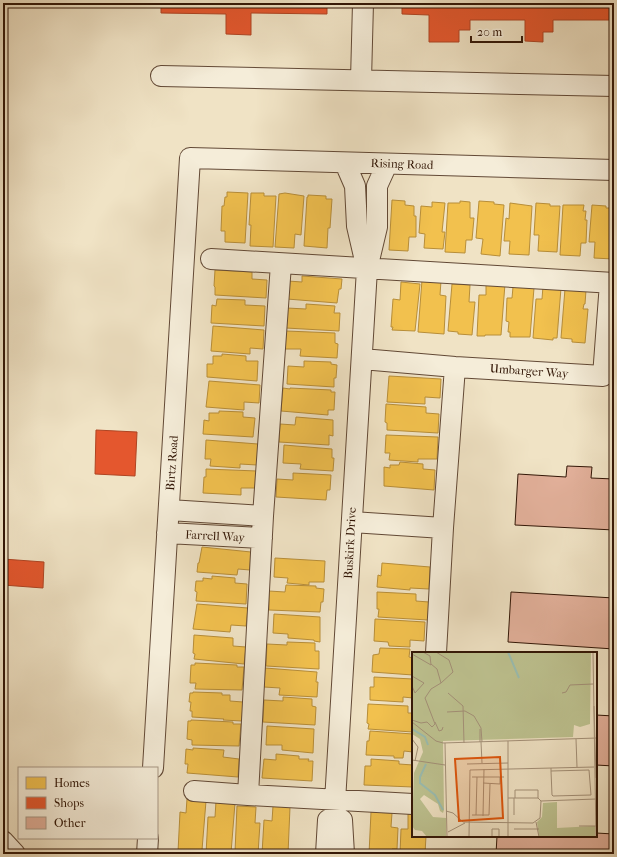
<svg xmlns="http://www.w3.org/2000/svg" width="617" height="857" font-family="'IM FELL French Canon',serif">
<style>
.homes{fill:#f2c14e;stroke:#b88e38}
.shops{fill:#e4572e;stroke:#af4422}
.building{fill:#e1af99;stroke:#321606}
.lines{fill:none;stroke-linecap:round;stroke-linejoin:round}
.minor-casing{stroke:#624936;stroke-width:22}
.minor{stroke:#f5edd9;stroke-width:20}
.labels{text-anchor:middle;stroke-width:4;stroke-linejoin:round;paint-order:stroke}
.street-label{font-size:12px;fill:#321606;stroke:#f5edd9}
.inset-river{fill:none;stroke:#9abeb2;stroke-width:2}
.inset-road{fill:none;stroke:#a49179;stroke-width:1}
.view{fill:#df560c;fill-opacity:0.15;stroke:#df560c;stroke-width:2}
.inset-edge{fill:none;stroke:#321606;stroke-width:2}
</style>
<rect width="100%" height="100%" fill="#f0e3c5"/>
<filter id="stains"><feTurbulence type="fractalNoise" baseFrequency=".005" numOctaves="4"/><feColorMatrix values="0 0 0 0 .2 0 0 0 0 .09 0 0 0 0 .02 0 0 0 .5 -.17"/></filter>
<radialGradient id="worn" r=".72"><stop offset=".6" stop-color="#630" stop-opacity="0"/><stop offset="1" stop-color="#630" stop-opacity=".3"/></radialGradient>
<path class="homes" d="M227,192L248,193L245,243L225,242V231H221L222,206H224L225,197H227Z
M251,193H264V196H276L273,247L250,246L251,225H249Z
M285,193L304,196L301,235L295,234L294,248L275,247L279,194Z
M308,195L326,196V199H332L330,228H328L327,248L304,246L307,197H308Z
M392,200L405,201V205L414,206V216H416V237H409L408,251L389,250Z
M460,201L470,202V218H474L472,240H466L465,253L445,252L448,203H460Z
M479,201L494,202V204L504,205L500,256L481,254L483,239L476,238Z
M432,202L445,203L442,232H445L443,249L424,248L425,234L419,233L421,206L432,207Z
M510,203L532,206L529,255L509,254L510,241H504L506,218L509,219Z
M536,203L550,204V206H560L557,252L538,251L539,235H534Z
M563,205H584L583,211H586L585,220H587L586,243H581L580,256L560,255Z
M592,205L606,206V208H614L613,259L594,258L595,242H589Z
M215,270L252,272V279L267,280L266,298L215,295V287L214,286Z
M302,276L342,279L341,289H339L337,303L287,299L288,281L302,282Z
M422,280L441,281L440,295L446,296L444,334L418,332Z
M401,282L420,284L415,331L392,330L393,327H391L393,299L400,300Z
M486,283L505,284L501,335H485V336H477L479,295H486Z
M452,284L470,285L469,302H475L472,335L458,334V332L448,331Z
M543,286L561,288L557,338H553V340L533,338L536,299H542Z
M513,287L534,288L530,337H510V332H508L509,322L506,321L507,298H512Z
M565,289L586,290L585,304H584L583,309H588L585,343L572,342V339L561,338Z
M217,299L245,300V305L265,306L264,326L211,323L212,305L216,306Z
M306,304L335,306L334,313H340L339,331L286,328L287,308L306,309Z
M213,326L264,330L263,349L250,348V354L211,351Z
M286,331L335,333V343L338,344L337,358L300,356L301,349H285Z
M222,354L246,356V361H258L257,381L207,377V364H213V356H222Z
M304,361L331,362V364L337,365L336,378H334V387L287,384L288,366L304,367Z
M389,376L441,379L440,398L425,397V404L387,402Z
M209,381L260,385L259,403L244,402V410L206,407Z
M283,388L290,389V388L331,390V392H335L334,410H328V415L281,411Z
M386,404L426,407V413L439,414L438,433L387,430V423L385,422Z
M219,411L243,412V417L255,418L253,437L203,434L204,420L209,421V413H219Z
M296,417L333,420V436L329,435V445L279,442L280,424L295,425Z
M386,435L438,437L437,459H418V462L389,460L390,453H385Z
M206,440L258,444L257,465L240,464V468L210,466L211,459H205Z
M284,445L332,449V458H334L333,471L300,469L301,464L283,463Z
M400,462L423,464V469L435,470L434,490L384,486V467L390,468V465H399Z
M206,469L257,471L255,488H241V495L203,493L204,477H206Z
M293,473L331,475L330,490H327L326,500L276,497L277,479L293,480Z
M202,547L251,552L250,570L238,569L237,575L197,572L198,563H199Z
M275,558L325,561L324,582H309V585L287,583L288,578L274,577Z
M382,563L430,567L429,589L410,588V590L377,587L378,575L381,576Z
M212,576L235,578V583L247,584L246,604L196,601L197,592L195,591L196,581H203V578L212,579Z
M286,585L316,586V588L324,589L323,602H321L320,612L269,610V591L285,592Z
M377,592L416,594V601L429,602L428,620L378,617L379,609H377Z
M197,604L248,608L246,626L231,625L230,632L193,629Z
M274,614L320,617V642L314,641V640L288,638V634L273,633Z
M375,619L425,622L424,641L410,640V647L389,646L388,642L374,641Z
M194,635L233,638V646L246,647L244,664L194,659L195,654L193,653Z
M287,642L315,643V651H319V669L266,666L267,644L287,645Z
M380,648L410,649L409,657L413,658V675L372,672L373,655L379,654Z
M195,663L237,665V667H244L242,690L195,689L196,683H190L191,665H195Z
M265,668L317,672L316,682H318L317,697L279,695L280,688L264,687Z
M374,677L413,679V698L403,697V702L370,700V687H374Z
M193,692L222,693V695H230V701L243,702L242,721L223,720L224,719L192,717V711H190L191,702H189L190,693H193Z
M283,697L312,699V706L316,707L315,725L263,722L264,700L283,701Z
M368,704L408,706V713H413V732L368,729L369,724L367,723Z
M191,720L233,722V724H241L239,746L192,745V740L187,739L188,721H191Z
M267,726L314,729L313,753L282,750V745H266Z
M370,731L413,734V752L404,751L403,758H394V756L366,755L367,741H369Z
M193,748L224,750L223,757L239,759L238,777L187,773L188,764H185L186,749L193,750Z
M276,754L299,756V759H309L308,761H313L312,781L262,778L264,759L276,760Z
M371,759L399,761V764L413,765V787L364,785L365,766H371Z
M187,799L206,801L202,850H197V852H178L180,812L186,813Z
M216,801L235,803L231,853L221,852V854H206L208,817H215Z
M237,806L256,807L255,823H260L258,854L235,852Z
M273,806L290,807L288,854H262L264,820L272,821Z
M371,812L392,813L391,827L398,828L397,849H392V854H369Z
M408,814H413V836H426L425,854H400L401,829H408Z"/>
<path class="shops" d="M161,3H327V14L251,13V35L226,34V14L161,13Z
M402,3H614V33L613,20H553V32H543V42L525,41V20H470V30H459V42H429V15L402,14Z
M96,430L137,432L135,476L95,474Z
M3,559L44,562L43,588L3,585Z"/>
<path class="building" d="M567,466L592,467L591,478L614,479V530L515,525L518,474L566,477Z
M511,592L614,598V649L508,642Z
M596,715L614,716V766L596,765Z
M596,833L614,834V854H496L497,836H596Z"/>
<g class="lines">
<defs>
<path id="minor" d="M161,76L614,86
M361,80L363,3
M345,163L355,186L357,226L366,265
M211,259L614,283
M362,359L455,367L603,376L610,283
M169,510L263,516
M352,522L443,528
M167,533L262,538
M436,653L443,528L455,367
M153,768L190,158L614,170
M194,791L248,795L413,804
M248,795L263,516L281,264
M334,818L367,269L377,227V186L387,164
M3,841L15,854
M147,854L148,838
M326,854L328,820C332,817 338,817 342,820L344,854"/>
</defs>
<use href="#minor" class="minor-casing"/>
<use href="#minor" class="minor"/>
</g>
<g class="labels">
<g class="street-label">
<text transform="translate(402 164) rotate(2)" y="4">Rising Road</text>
<text transform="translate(529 371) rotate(4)" y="4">Umbarger Way</text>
<text transform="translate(172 463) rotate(-86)" y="4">Birtz Road</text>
<text transform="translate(215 536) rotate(3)" y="4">Farrell Way</text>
<text transform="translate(350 543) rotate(-87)" y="4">Buskirk Drive</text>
</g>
</g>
<g transform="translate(412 652)">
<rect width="185" height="185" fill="#f0e3c5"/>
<path d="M0,0H179L178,72L168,75L162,73L161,85L31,89L32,158L31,161L28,159L26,152L12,143L8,147L21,165L34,166V185H15L10,179L3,178L0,174L2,121L11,100L8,87L0,82ZM145,150V176L183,174V185H127L125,170L130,165L131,151Z" fill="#bec391"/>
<path class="inset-river" d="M96,0L107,26M0,77L13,85L16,93M14,112L8,125V131L23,143L31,158"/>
<path class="inset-road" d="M181,0L184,185M0,2L19,13L18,4L11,0M19,12L25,17L29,31L41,20L37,8L24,0M0,24L12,31L3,41L0,34M36,41L51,54L52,91M150,41L154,40L158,33L181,32M182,54L184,126M35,60L53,59L62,64L69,76L70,90M0,68L9,71L15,70L20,75L23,72L13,46L19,37L29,31M0,70L24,89L31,91L185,86M23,70L27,79L30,78L31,75M68,77V90M0,87L6,95L3,109M164,87L165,115M69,90L70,111M33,91L35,185M0,108L33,113M55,112L96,111M139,116V119L140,143L141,144L179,143L177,118L139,119M60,125H92M71,131L88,132V125M96,146H126L129,149M102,146V163M103,146V138H126V146M34,159L41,161L51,170L121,171L128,166L129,149L184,147M60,163H77L78,132M64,163L65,125M71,164L72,117M124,170L127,185M167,174H184M102,177H127M36,180L53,171M57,185L58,118L182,115M80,185V177H87V185M96,185V89"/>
<path class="view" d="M88,105L91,166L47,169L43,107Z"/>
<rect width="185" height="185" class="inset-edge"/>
</g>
<rect width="617" height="857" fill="none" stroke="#f0e3c5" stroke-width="16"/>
<rect x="4" y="4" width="609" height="849" fill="none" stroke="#321606" stroke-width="2"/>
<rect x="8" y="8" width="601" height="841" fill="none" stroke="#321606"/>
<rect x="18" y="767" width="140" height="72" fill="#f5edd9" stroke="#a79785"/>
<rect x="26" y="777" width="20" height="12" fill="#f2c14e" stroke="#a79785"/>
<text x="54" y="787" font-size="12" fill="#321606">Homes</text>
<rect x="26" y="797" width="20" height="12" fill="#e4572e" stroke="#a79785"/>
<text x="54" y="807" font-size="12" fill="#321606">Shops</text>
<rect x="26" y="817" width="20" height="12" fill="#e1af99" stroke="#a79785"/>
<text x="54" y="827" font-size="12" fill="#321606">Other</text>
<path d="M471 36v6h51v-6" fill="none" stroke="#321606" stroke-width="2"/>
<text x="477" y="36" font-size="12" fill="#321606" stroke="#f5edd9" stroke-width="3" paint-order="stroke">20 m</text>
<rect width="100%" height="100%" filter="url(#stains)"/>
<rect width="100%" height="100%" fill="url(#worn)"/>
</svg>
